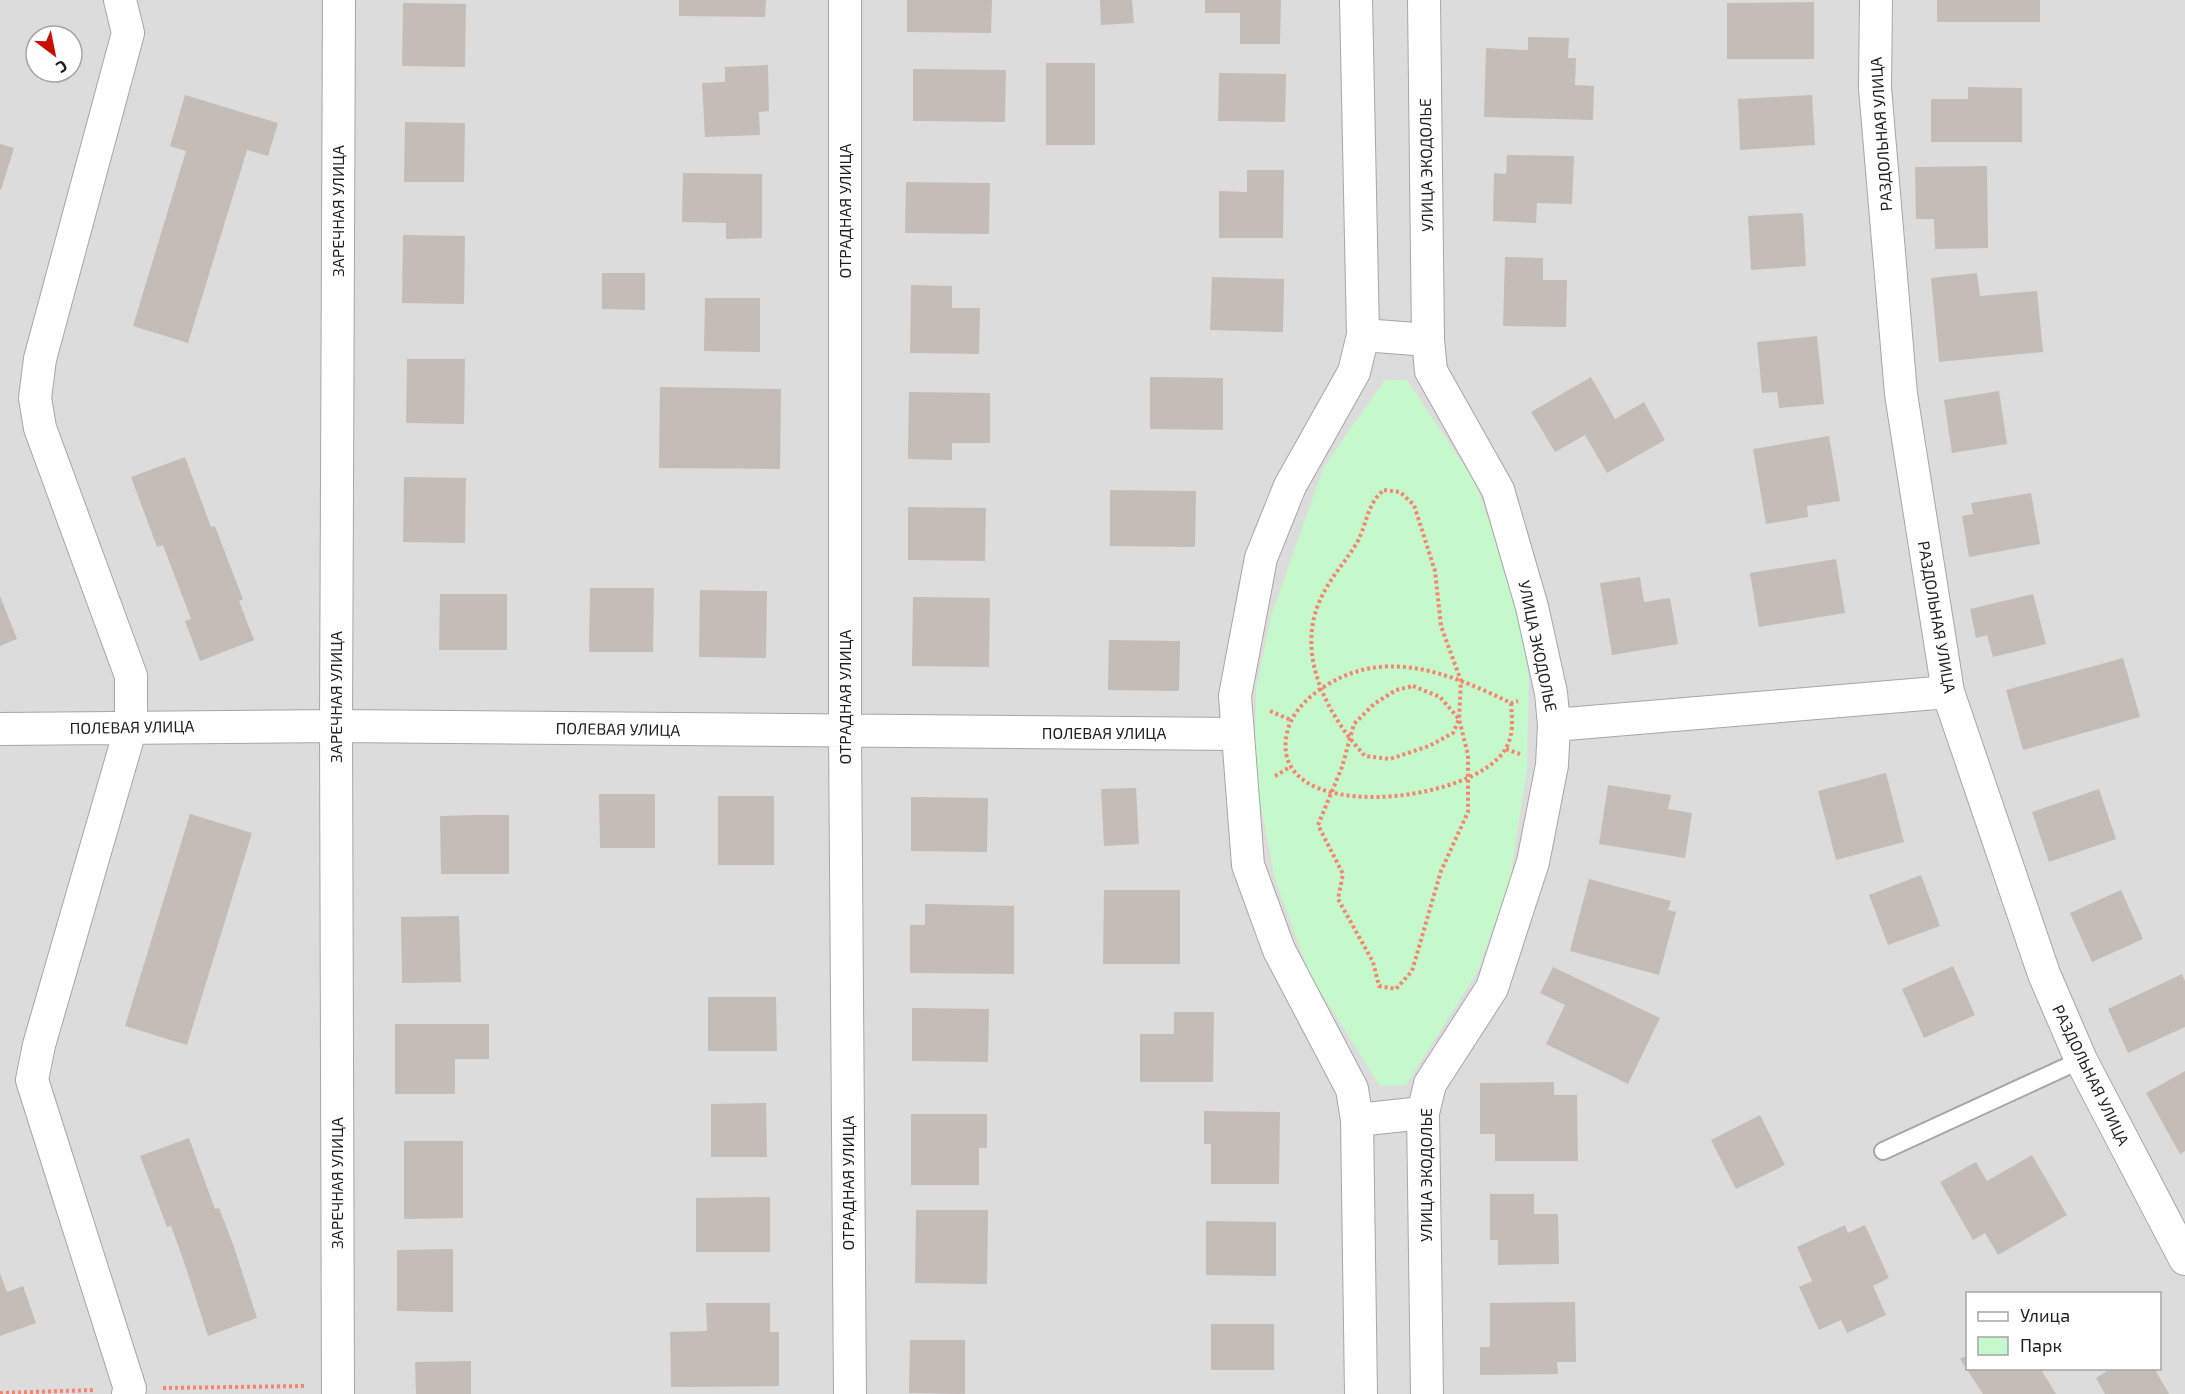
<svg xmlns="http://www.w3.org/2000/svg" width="2185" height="1394" font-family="'Exo 2',sans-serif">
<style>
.residential{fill:#dddcdc;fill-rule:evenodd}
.park{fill:#c5f8cb}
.building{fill:#c4bcb6}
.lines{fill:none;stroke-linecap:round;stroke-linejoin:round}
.service-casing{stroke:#a6a6a6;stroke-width:20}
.minor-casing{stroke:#a6a6a6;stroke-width:34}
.path{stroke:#f68471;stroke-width:4;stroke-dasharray:3 3;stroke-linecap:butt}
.service{stroke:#fff;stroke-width:16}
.minor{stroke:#fff;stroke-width:32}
.labels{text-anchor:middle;stroke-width:4.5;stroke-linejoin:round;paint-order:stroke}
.street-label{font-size:16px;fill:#1f1f1f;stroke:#fff}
</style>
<rect width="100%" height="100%" fill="#f0ede6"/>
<path class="residential" d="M0,0H2185V1394H0ZM36,36H72V72H36ZM1968,1294H2160V1368H1968Z"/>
<path class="park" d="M1385,380H1407L1475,482L1514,592L1529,677L1527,769L1510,880L1477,973L1406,1085L1380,1086L1310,975L1275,879L1255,775L1256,688L1271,616L1324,466Z"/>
<path class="building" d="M679,0H766L765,17L679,16Z
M907,0H992L991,33L907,32Z
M1100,0H1132L1134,23L1101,25Z
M1205,0H1281L1280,44H1240V13H1205Z
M1937,0H2040V22H1937Z
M1814,2V59H1727V3Z
M403,3L466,4L465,67L402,66Z
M1528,37L1569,38L1568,58H1576L1575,85L1594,86L1593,120L1484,117L1486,48L1528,50Z
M1046,63H1095V145H1046Z
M768,65L769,111L759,112L760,135L705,137L702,83L725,82V67Z
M913,69L1006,70L1005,122L913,121Z
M1219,73L1286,74L1285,122L1218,121Z
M1968,87L2022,88V142H1931V99H1968Z
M185,95L278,123L268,156L247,150L188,343L133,326L186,151L170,146Z
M1812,95L1815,145L1740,150L1738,99Z
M405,122L465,123L464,182H404Z
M0,144L14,148L1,190H0Z
M1507,155L1574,156L1572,204L1537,203L1536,223L1493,221L1494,173L1506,174Z
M1987,166L1988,248L1935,249L1934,219H1916L1915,167Z
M1247,170H1284L1283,238H1219V191L1247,192Z
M683,173L762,174V238L726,239V223L682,222Z
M906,182L990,183L989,234L905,233Z
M1803,213L1806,266L1751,270L1748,216Z
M403,235L465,236L464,304L402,303Z
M1505,257L1543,258V280H1567L1566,327L1503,326Z
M602,273H645V310L602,309Z
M1977,273L1980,296L2037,291L2043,352L1939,362L1931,278Z
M1212,277L1284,279L1283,332L1210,330Z
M911,285L952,286V308H980L979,354L910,353Z
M705,298H760V352L704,351Z
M1817,336L1824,404L1779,408L1777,392L1762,393L1757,342Z
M407,359H465L464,424L406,423Z
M1150,377L1223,378V430L1150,429Z
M1591,377L1615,419L1644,402L1665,440L1607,473L1585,435L1555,452L1531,412Z
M660,387L781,389L780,469L659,468Z
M1999,391L2007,444L1952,453L1944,400Z
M909,392L990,393V443H952V460L908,459Z
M1829,436L1840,501L1807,506L1808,517L1766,524L1753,449Z
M185,457L211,527L215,526L229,563L243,599L239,601L254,640L200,661L185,621L191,619L163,545L157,547L131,477Z
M404,477L466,478L465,543L403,542Z
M1110,490L1196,491L1195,547L1110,546Z
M2031,493L2040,544L1969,557L1962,516L1973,514L1971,503Z
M908,507L986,508L985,561L908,560Z
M1836,559L1845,613L1759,627L1750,573Z
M1640,577L1644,602L1670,598L1678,644L1612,655L1600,583Z
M590,588H654L653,652H589Z
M700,590L767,591L766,658L699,657Z
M440,594H507V650H439Z
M2033,594L2046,644L1993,657L1987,635L1976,638L1970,609Z
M0,596L17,639L0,646Z
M913,597L990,598L989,667L912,666Z
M1109,640L1180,641L1179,691L1108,690Z
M2123,658L2140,717L2023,750L2006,690Z
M1886,773L1904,842L1836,860L1818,791Z
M1608,785L1671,795L1668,809L1692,813L1685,858L1599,844Z
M1136,788L1139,844L1104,846L1101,789Z
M2099,789L2116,839L2049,862L2032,812Z
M599,794H655V848H600Z
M718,796H774V865H718Z
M911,797L988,798L987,852L911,851Z
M190,814L252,833L187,1045L125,1026Z
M474,815H509V874H441L440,816Z
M1921,875L1940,926L1888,945L1869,895Z
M1589,879L1671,901L1668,910L1676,912L1659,975L1570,951Z
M1104,890H1180V964H1103Z
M2121,890L2143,939L2092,962L2070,913Z
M925,904L1014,906V974L910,973V925H925Z
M459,916L461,982L402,983L401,917Z
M1953,966L1975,1015L1924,1038L1902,989Z
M1553,967L1660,1018L1628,1084L1546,1044L1565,1005L1540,993Z
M2182,974L2185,981V1027L2128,1053L2108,1009Z
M708,997H776L777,1051H708Z
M912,1008L989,1009L988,1062L912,1061Z
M1174,1012H1214L1213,1082H1140V1034H1174Z
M395,1024H489V1059H455V1094H395Z
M2185,1071V1151L2180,1154L2146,1093Z
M1554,1082V1095H1577L1578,1161H1495V1134H1480V1083Z
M766,1103L767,1157H711V1104Z
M1204,1111L1280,1112L1279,1184H1211V1144H1204Z
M911,1114H987V1148H979V1185H911Z
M1760,1115L1785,1165L1736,1189L1711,1140Z
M189,1138L215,1209L219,1208L233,1244L257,1318L208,1336L184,1262L171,1226L167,1227L140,1156Z
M404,1141H463V1218L404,1219Z
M2032,1155L2067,1215L1998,1255L1985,1233L1973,1240L1940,1182L1976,1162L1987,1181Z
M1490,1194H1534V1214H1558L1559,1264L1498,1265V1240H1490Z
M770,1197V1252H696V1198Z
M916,1210H988L987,1284L915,1283Z
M1206,1221L1276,1222V1276L1206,1275Z
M1845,1225L1848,1233L1865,1225L1889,1278L1873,1286L1886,1315L1847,1333L1841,1320L1819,1330L1799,1287L1812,1281L1797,1247Z
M453,1249V1312L397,1311V1250Z
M0,1273L7,1292L23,1286L36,1323L0,1336Z
M1575,1302L1576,1362H1557L1558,1374L1480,1375V1347H1490V1303Z
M706,1303H770V1332H779V1386L671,1387L670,1332L707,1331Z
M1211,1324H1274V1370H1211Z
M910,1340H965V1394L909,1393Z
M1968,1355V1368H2040L2056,1394H1983L1960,1359Z
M471,1361V1394H416L415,1362Z
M2112,1368H2154L2169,1394H2105L2096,1378Z"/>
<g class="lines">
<defs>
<path id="service" d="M1883,1151L2081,1060"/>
<path id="minor" d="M120,0L128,33L40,359L35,398L40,428L131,676V727L39,1045L32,1080L130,1389L128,1394
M845,0V732L850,1394
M1356,0L1363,335L1354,372L1290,486L1261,558L1235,696L1248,865L1279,950L1352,1089L1357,1120L1361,1394
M1424,0L1428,340L1431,371L1498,490L1532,607L1551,693L1554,725L1552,765L1533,862L1492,988L1430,1084L1423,1113L1427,1394
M1876,0L1875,88L1901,394L1948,692L2044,974L2081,1060L2185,1259
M1363,335L1428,340
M1554,725L1948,692
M0,729L336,726L1236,734
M1357,1120L1423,1113
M338,1394L336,726L339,0"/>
</defs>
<use href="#service" class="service-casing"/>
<use href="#minor" class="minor-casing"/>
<path class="path" d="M1384,490L1400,492L1414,505L1435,571L1441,626L1461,681L1459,719L1453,733L1429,746L1390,759L1365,756C1329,717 1297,659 1318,605C1327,582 1342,566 1355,546C1367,527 1366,504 1384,490Z
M1413,686L1440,697L1459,719L1468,755V812L1441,871L1412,971L1396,989L1379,986L1373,962L1338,899L1343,874L1318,825L1342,767L1354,724L1374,704L1396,690Z
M1511,703C1512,719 1514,734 1506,748C1475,805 1260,828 1288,729C1295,705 1320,687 1342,677C1399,651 1459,678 1511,703L1518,701
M1270,711L1291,720
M1506,749L1520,754
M1275,776L1290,767
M163,1388L305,1386
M0,1393L95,1390"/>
<use href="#service" class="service"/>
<use href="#minor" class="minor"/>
</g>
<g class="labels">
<g class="street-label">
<text transform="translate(1881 134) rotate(-94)" y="6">РАЗДОЛЬНАЯ УЛИЦА</text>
<text transform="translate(1426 165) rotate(-91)" y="6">УЛИЦА ЭКОДОЛЬЕ</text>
<text transform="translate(338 211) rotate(-90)" y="6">ЗАРЕЧНАЯ УЛИЦА</text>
<text transform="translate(845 211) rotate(-90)" y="6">ОТРАДНАЯ УЛИЦА</text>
<text transform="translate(1937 617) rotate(80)" y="6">РАЗДОЛЬНАЯ УЛИЦА</text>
<text transform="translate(1538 646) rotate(78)" y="6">УЛИЦА ЭКОДОЛЬЕ</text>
<text transform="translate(336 697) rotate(-90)" y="6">ЗАРЕЧНАЯ УЛИЦА</text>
<text transform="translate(845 697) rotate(-90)" y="6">ОТРАДНАЯ УЛИЦА</text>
<text transform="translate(132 727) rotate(-1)" y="6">ПОЛЕВАЯ УЛИЦА</text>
<text transform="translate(618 729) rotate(1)" y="6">ПОЛЕВАЯ УЛИЦА</text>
<text x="1104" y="739">ПОЛЕВАЯ УЛИЦА</text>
<text transform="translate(2091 1075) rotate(64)" y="6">РАЗДОЛЬНАЯ УЛИЦА</text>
<text transform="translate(1426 1175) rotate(-90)" y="6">УЛИЦА ЭКОДОЛЬЕ</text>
<text transform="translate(337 1183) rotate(-90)" y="6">ЗАРЕЧНАЯ УЛИЦА</text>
<text transform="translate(848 1183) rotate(-90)" y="6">ОТРАДНАЯ УЛИЦА</text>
</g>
</g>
<rect x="1966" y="1292" width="195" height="78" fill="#ffffff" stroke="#a5a5a5" stroke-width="1.5"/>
<rect x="1978" y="1312" width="30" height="9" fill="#ffffff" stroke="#a5a5a5" stroke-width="1.5"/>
<text x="2020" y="1322" font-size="18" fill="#1f1f1f">Улица</text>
<rect x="1978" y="1337" width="30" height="18" fill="#c5f8cb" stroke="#a5a5a5" stroke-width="1.5"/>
<text x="2020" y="1352" font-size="18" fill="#1f1f1f">Парк</text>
<g transform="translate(54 54) rotate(148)"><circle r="28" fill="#ffffff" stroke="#a5a5a5" stroke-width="1.5"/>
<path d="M0-4.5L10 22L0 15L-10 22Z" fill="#c90e06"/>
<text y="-9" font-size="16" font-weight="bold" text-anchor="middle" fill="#1f1f1f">С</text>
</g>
</svg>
